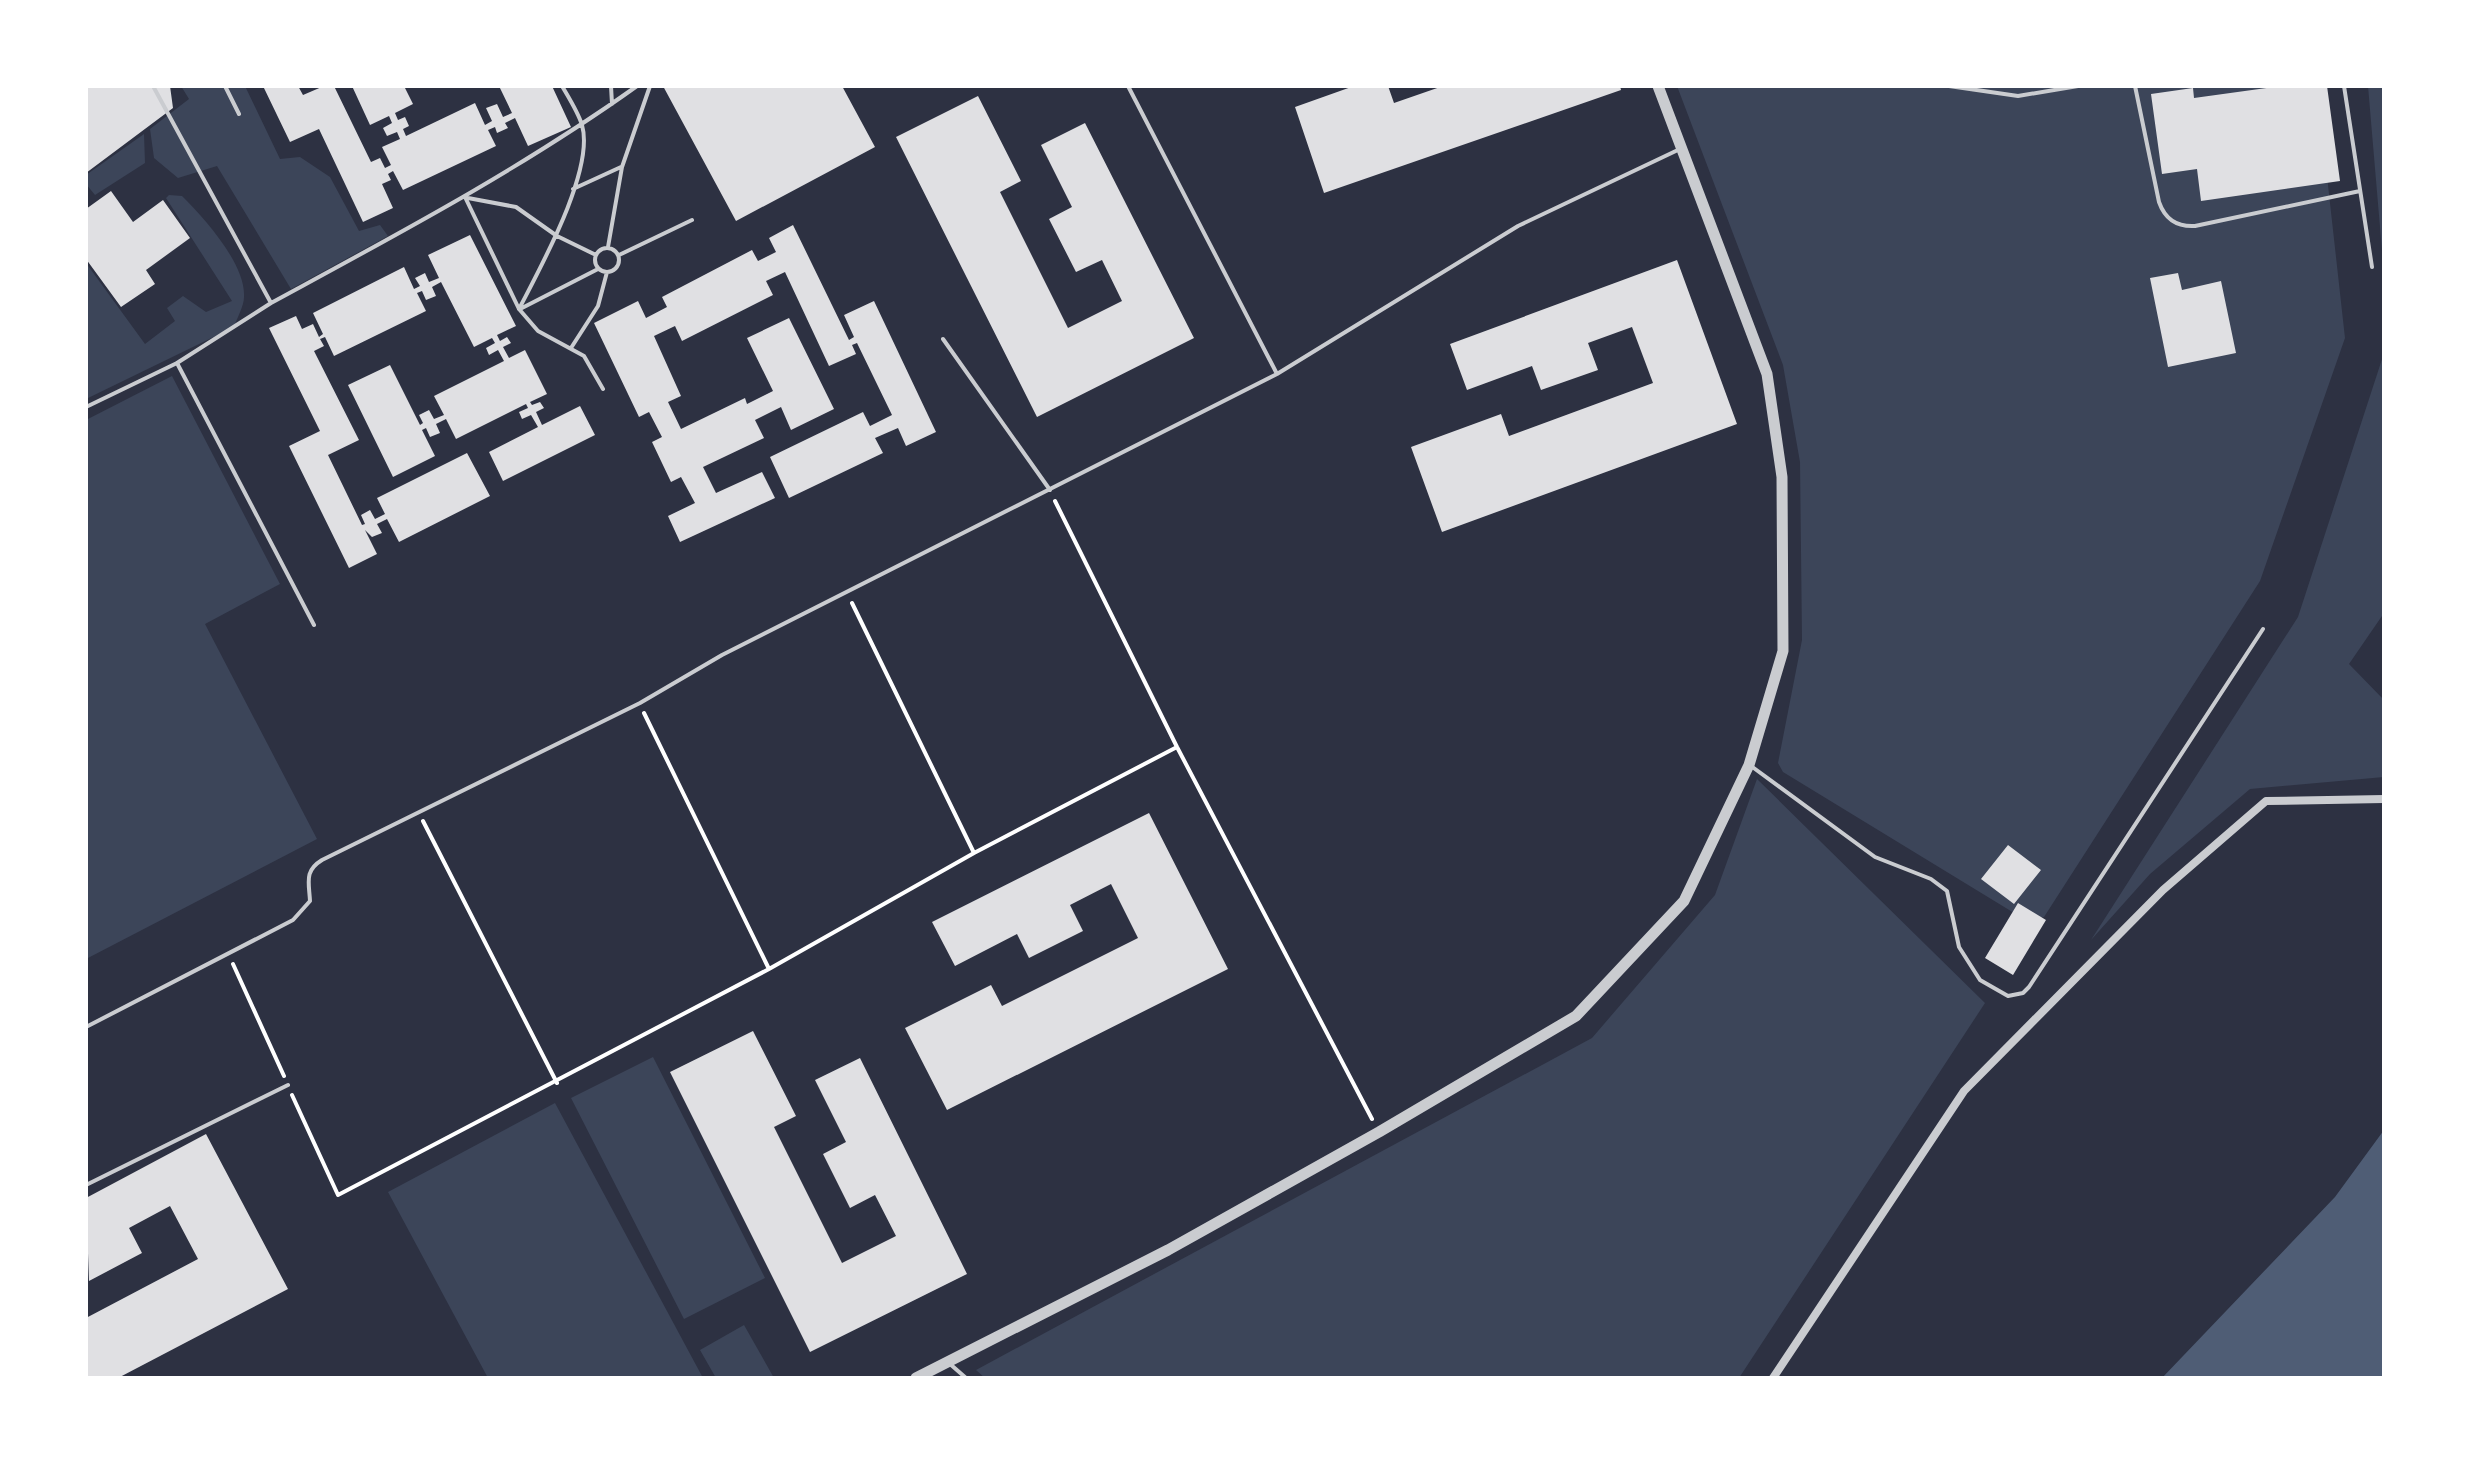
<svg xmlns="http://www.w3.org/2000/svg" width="2470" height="1464" font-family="'Titillium Web',sans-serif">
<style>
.green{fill:#3c4559}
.water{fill:#4f5d75}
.building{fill:#e0e0e3}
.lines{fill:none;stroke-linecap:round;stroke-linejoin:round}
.path{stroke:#fff;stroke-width:4}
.service{stroke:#caccd0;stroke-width:4}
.minor{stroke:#caccd0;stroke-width:8}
.tertiary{stroke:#caccd0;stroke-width:11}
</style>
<rect width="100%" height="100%" fill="#2d3142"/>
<path class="green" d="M181,86H245L280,159L300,157L330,177L359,231L380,225L388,236L291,289L217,166L178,178L154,158L150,129L189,99Z
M1677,86H2317L2345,338L2260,581L2044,917L2032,920L2019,916L1783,772L1778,763L1802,640L1800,462L1783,365Z
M2368,86H2384V274Z
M144,134L145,163L95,195L86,184V175Z
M169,195L182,196C204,218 246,264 244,297C244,306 237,318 234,327L86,399V263L145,344L175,321L167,308L183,296L206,312L232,301L166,198Z
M2384,353V613L2349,664L2384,700V777L2250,789L2150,874L2091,940L2298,617Z
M172,376L280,584L205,624L317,839L86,959V420Z
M1757,779L1985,1003L1739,1378H985L976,1370L1592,1038L1715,895Z
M653,1057L765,1278L684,1319L571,1098Z
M555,1103L703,1378H488L388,1192Z
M744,1325L774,1378H716L700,1350Z"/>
<path class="water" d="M2384,1130V1378H2162L2335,1197Z"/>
<path class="building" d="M90,86H170L173,108L86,173V89Z
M263,86H298L303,95L324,86H334L371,162L380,158L385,168L391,165L382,147L400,139L397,132L387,136L383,128L392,123L389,116L370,125L352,86H404L413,104L395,113L398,120L405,117L409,126L403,129L406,136L475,103L485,125L492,121L486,108L497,104L503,117L512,113L499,86H552L571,127L528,146L515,118L505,123L508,128L497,133L495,127L488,130L496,146L403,190L393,171L388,174L391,180L382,184L393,208L363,222L319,129L290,142Z
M663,86H842L875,147L736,221Z
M1354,86H1388L1394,103L1443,86H1620L1621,90L1324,193L1295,107Z
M2281,86H2327L2340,181L2201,201L2197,169L2162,174L2151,94L2193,88L2194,98Z
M978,96L1021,181L1000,192L1068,328L1122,301L1102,260L1076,272L1049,219L1072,207L1041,145L1085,123L1194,338L1037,417L896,137Z
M111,191L133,222L163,200L190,238L146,270L155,284L121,307L86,259V209Z
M793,225L849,340L854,337L844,315L874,301L936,432L906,446L898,428L875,438L883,453L789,498L770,457L863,412L870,426L892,415L857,343L852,345L856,354L829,366L785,272L766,281L773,295L682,341L675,326L654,336L681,396L668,402L681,429L745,398L747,404L773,391L747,338L789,318L834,409L791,430L781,407L755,420L764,438L703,467L716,493L762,472L775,498L680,542L668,516L695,503L681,477L671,482L652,442L662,437L649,412L639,417L594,323L638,301L646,318L667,307L662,297L752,250L758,261L776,252L769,238Z
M470,235L516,326L497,335L500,341L507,337L511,343L503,347L509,358L525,350L547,394L530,402L532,405L540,402L544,408L536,412L542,425L580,406L595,435L503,481L489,452L538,427L531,415L522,419L519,412L528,408L526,404L456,439L446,419L436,424L440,433L430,437L426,428L422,430L435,456L393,477L348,385L390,365L420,425L423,423L419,415L429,410L434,419L444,415L434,396L504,361L498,350L489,355L486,348L495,343L492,338L474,347L441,282L432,287L436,296L426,300L422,291L417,293L426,311L334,356L325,337L320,339L324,346L314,351L359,440L328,455L362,525L365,524L361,515L370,510L375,519L385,514L377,498L467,453L490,496L399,542L387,519L377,524L382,533L372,537L365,530L377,554L349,568L289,446L320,431L269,328L296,316L302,329L313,324L319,337L323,334L313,313L404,267L414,289L420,286L415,278L425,273L429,282L439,278L428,255Z
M1677,260L1737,424L1442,532L1411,447L1501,414L1509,436L1653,383L1632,327L1588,343L1598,370L1541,390L1532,366L1467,390L1450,344Z
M2178,273L2182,290L2221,281L2236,353L2168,367L2150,278Z
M1149,813L1228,969L947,1110L905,1028L991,985L1002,1006L1138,938L1111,884L1070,905L1083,931L1029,958L1017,934L955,966L932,922Z
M2008,845L2041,870L2014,904L1981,879Z
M2018,903L2046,920L2013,975L1985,958Z
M753,1031L796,1116L774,1127L842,1263L896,1236L875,1195L850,1208L823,1154L846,1142L815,1080L860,1058L967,1274L810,1352L670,1072Z
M206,1134L288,1289L118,1378H86V1318L198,1259L170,1206L129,1228L142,1253L89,1281L86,1198Z"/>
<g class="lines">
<path class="path" d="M1055,501L1177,747L1372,1119
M852,603L974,853
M644,713L769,969
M423,821L557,1083
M233,964L284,1076
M292,1095L338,1195L769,969L974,853L1177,747"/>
<path class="service" d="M153,86L271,303L177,363L314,625
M225,86L239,114
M611,86L612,104
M1128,86L1277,374
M1949,86L2018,96L2078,86
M2135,86L2159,202C2165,219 2176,227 2195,226L2360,191
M2344,86L2372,267
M573,189L621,167
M465,197L519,309L538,331L584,356L603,389
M468,198L516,207L557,236L596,255
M608,247L622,167L650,86
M595 260a12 12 0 1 1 24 0a12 12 0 1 1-24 0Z
M619,255L692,220
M271,303C396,235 521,169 637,86
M522,308L598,269
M519,309C540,268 595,170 582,125C578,112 569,98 562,86
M943,339L1050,490
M571,348L598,306L607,272
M86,407L177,363
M1751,766L1875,857L1931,879L1947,891L1959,947L1980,980L2008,996L2023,993L2029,987L2263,629
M86,1027L293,920L310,901C309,882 304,871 322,860L640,703L722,655L1277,374L1518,226L1680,149
M86,1185L288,1085
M950,1364L966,1378"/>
<path class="minor" d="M1773,1378L1964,1091L2163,890L2266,801L2384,799"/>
<path class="tertiary" d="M916,1378L1168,1250L1379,1132L1576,1016L1684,901L1749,765L1783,651L1782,477L1767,374L1658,86"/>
</g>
<rect width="2470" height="1464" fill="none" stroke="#ffffff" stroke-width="176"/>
</svg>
